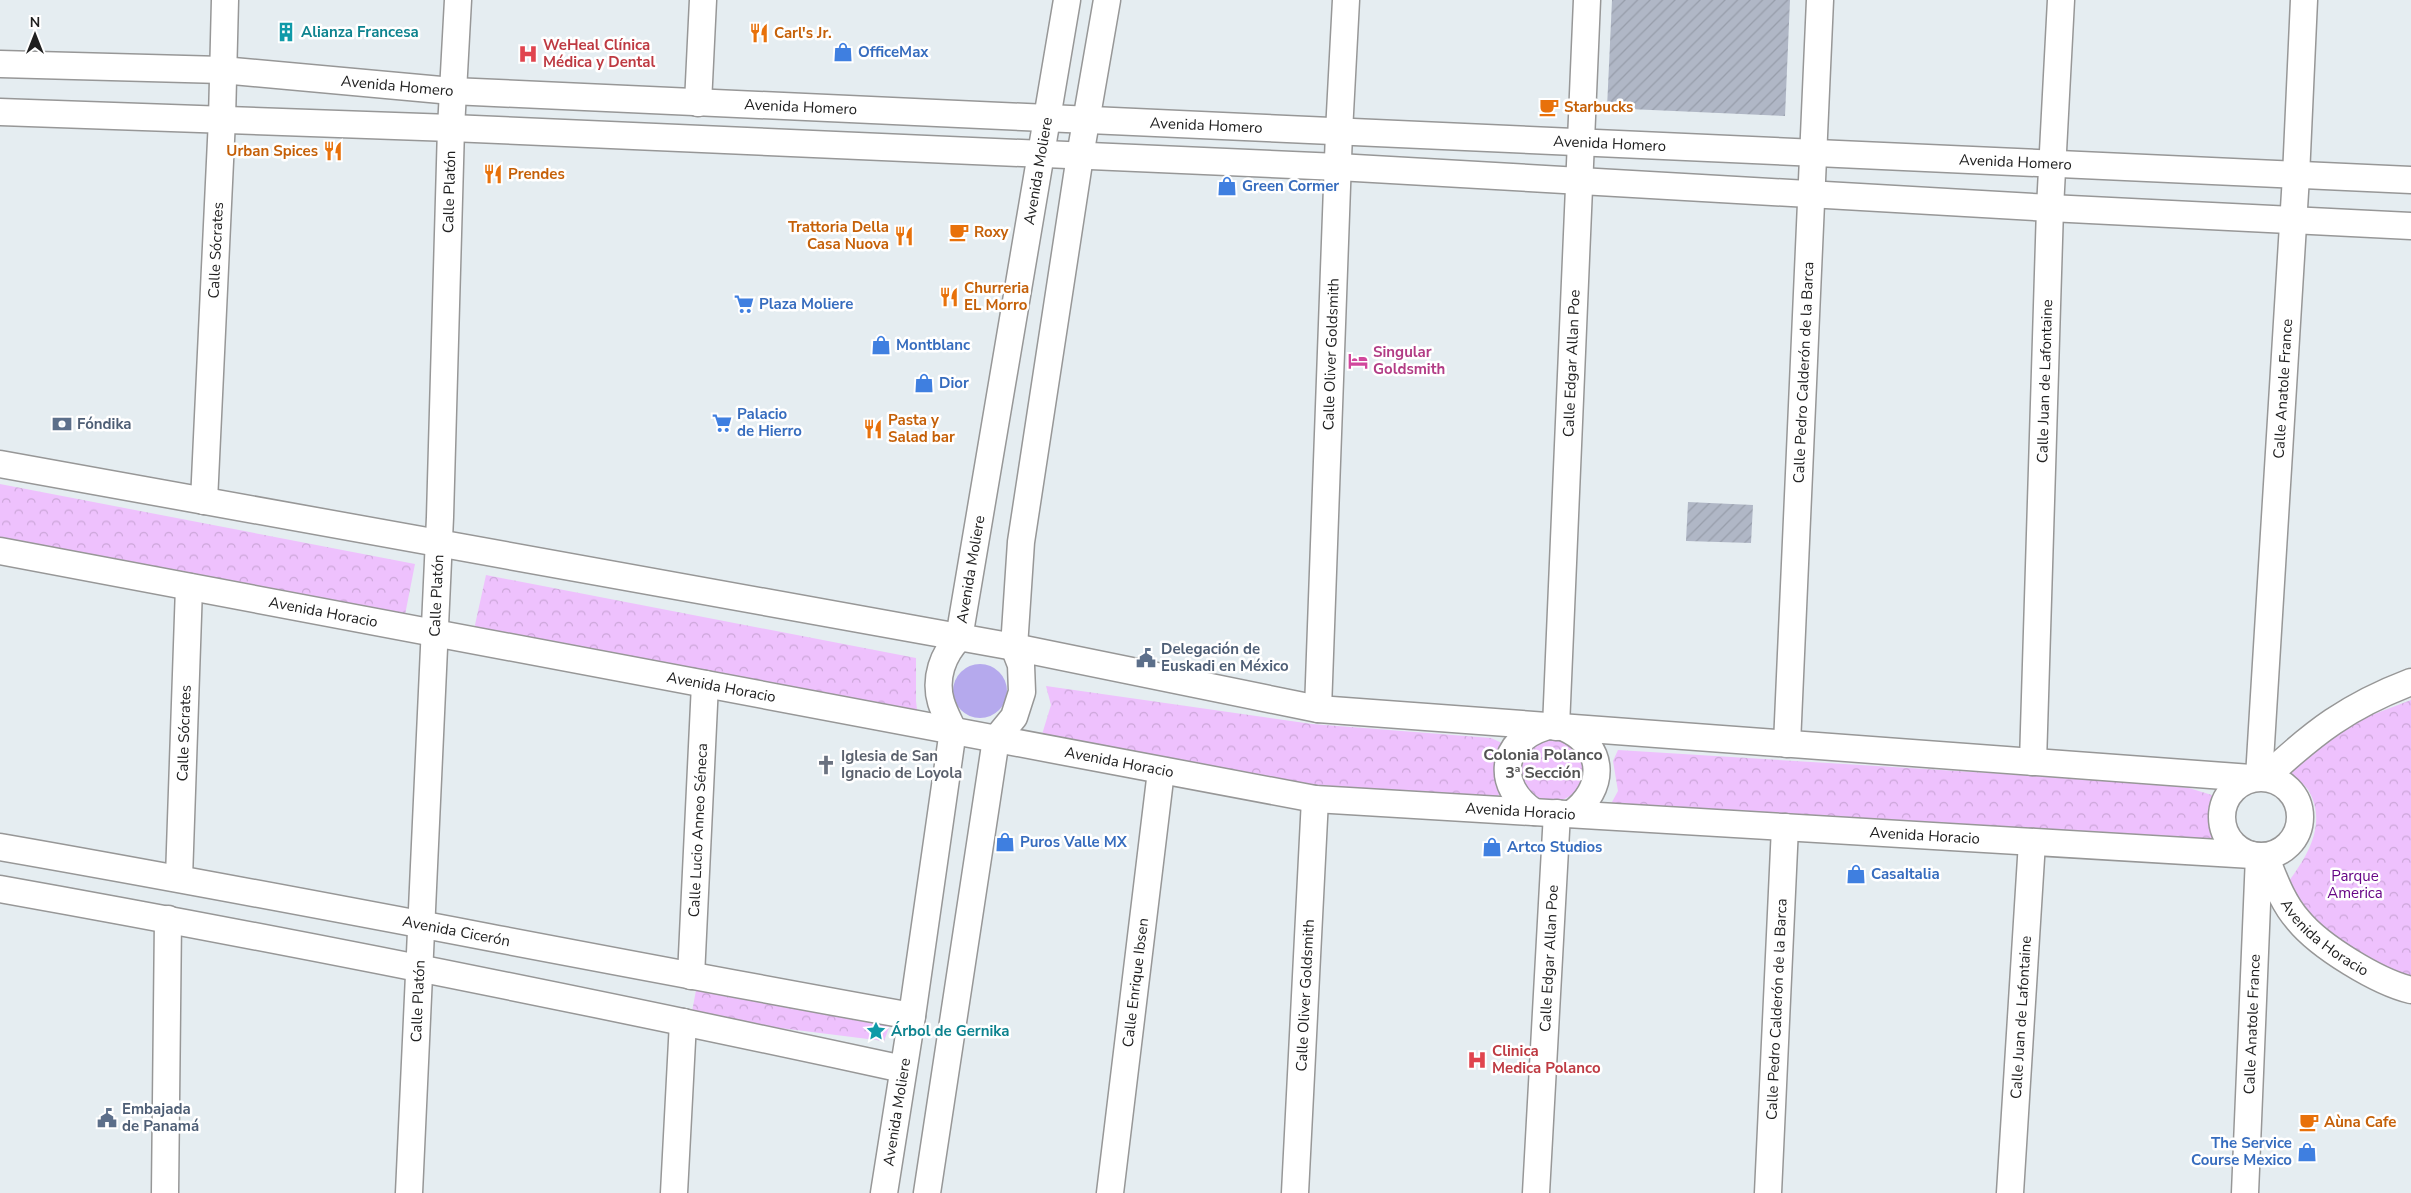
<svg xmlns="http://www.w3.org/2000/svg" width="2411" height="1193" font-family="'Nunito Sans',sans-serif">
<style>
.construction{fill:url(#construction-furrows)}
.park{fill:url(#park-crowns)}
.garden{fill:#b5a9ed}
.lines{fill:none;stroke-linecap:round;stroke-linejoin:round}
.minor-casing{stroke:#979797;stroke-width:29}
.minor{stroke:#fff;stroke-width:26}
.labels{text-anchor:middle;stroke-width:5;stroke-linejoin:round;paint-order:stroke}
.culture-label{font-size:15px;font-weight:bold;fill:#0d838f;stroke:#fff;text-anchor:start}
.food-label{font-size:15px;font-weight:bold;fill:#c56008;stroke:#fff;text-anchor:start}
.health-label{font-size:15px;font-weight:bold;fill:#be3a42;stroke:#fff;text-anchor:start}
.shop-label{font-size:15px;font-weight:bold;fill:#366cbe;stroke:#fff;text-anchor:start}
.street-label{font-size:15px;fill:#202020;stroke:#fff}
.hotel-label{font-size:15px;font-weight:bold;fill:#b23c85;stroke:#fff;text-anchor:start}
.service-label{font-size:15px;font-weight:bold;fill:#4e5e75;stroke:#fff;text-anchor:start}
.worship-label{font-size:15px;font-weight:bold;fill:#5b616d;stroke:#fff;text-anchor:start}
.park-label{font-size:15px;fill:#670586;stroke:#fff}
.neighbourhood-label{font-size:16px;font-weight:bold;fill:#535353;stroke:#fff}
</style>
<defs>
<pattern id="construction-furrows" width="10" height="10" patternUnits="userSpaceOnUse" patternTransform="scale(1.25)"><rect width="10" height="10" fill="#b0b7c6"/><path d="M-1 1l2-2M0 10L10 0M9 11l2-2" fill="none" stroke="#979daa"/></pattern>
<pattern id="park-crowns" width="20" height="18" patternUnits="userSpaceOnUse" patternTransform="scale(1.25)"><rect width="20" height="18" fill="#eec1fd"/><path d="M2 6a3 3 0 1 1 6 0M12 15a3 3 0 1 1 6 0" fill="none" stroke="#cca6d9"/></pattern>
</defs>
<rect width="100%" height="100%" fill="#e5edf1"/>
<path class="construction" d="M1612,0H1790L1785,116L1607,108Z
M1688,502L1753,505L1751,543L1686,541Z"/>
<path class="park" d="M0,484L415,564L404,620L0,542Z
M486,575L916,658V701L918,718L473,634Z
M1046,686L1312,724L1491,738L1502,743C1504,759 1500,778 1500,794L1492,800L1323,794L1040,741L1051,705Z
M2411,700V980L2333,939L2300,906L2289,881C2308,855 2327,824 2309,791C2305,784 2294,778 2288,774L2343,726Z
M1522 770a31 31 0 1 1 62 0a31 31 0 1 1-62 0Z
M1618,750L2135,782L2189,788L2215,796L2209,820L2218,839L2213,850L1614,810L1612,802L1618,791L1613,761Z
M697,985L890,1025L884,1041L691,1017Z"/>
<path class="garden" d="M953 691a27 27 0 1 1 54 0a27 27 0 1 1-54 0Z"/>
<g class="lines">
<defs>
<g id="minor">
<path id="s1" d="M0,64L222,70L452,91L2411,180"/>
<path d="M698,103L703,0"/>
<path d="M0,112L451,128L1338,167L2050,208L2411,226"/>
<path d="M0,464L1014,647L1318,709L2251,778"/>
<path id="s2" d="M204,501L222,119L225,0"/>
<path id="s3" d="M0,551L1315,799L2252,855"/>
<path id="s4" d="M1318,709L1339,132L1346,0"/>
<path id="s5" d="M1556,727L1587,0"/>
<path d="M1565,728C1606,747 1606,789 1571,814"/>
<path id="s6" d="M1787,744L1820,0"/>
<path id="s7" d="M2033,762L2050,208L2061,0"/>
<path id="s8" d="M2259,777L2296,176L2304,0"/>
<path d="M2266,777C2314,732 2348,706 2411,682"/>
<circle cx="2261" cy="817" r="39"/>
<path d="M1534,812C1495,786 1500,741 1545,727"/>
<path id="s9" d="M0,847C305,900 608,962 912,1016"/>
<path id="s10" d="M2265,856C2274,878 2282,902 2298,920C2320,947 2378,982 2411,990"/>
<path id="s11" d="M179,878L189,587"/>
<path d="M0,889C302,943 603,1004 903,1069"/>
<path id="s12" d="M691,976L705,684"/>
<path d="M165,1193L168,919"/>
<path id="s13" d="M409,1193L440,517L451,128L458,0"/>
<path d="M674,1193L683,1022"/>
<path id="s14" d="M884,1193L912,1016L953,730C949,721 944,712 941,702C934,678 943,654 959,638L1067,0"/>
<path d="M927,1193L996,739L1014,717L1022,692L1021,665L1014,647L1021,542L1080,156L1107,0"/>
<path id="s15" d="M1110,1193L1161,771"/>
<path id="s16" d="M1295,1193L1315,799"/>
<path id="s17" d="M1536,1193L1557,813"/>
<path id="s18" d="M1768,1193L1785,827"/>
<path id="s19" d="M2010,1193L2032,842"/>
<path id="s20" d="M2245,1193L2259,856"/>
</g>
</defs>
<use href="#minor" class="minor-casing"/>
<use href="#minor" class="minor"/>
</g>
<defs>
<symbol id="building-bare" viewBox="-9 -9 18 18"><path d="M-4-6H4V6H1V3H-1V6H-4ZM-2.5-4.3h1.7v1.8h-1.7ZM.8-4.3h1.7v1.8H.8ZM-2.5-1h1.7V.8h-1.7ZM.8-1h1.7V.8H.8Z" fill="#0f9aa8" stroke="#fff" stroke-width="2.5" paint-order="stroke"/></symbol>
<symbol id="restaurant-bare" viewBox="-9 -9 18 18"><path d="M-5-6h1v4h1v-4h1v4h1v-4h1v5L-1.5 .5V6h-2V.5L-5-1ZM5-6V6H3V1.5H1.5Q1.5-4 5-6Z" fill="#e8710a" stroke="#fff" stroke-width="2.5" paint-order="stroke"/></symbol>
<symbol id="shop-bare" viewBox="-9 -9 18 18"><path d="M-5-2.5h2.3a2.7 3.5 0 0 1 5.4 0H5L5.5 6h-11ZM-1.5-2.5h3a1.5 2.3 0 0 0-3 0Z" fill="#3f7fe0" stroke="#fff" stroke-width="2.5" paint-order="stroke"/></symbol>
<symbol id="hospital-bare" viewBox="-9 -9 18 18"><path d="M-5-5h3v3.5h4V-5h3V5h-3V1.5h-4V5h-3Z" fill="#e0444e" stroke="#fff" stroke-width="2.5" paint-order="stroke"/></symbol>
<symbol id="cafe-bare" viewBox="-9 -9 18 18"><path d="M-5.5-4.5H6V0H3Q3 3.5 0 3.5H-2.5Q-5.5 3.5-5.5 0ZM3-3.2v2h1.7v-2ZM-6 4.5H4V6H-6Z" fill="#e8710a" stroke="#fff" stroke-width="2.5" paint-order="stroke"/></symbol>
<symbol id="supermarket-bare" viewBox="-9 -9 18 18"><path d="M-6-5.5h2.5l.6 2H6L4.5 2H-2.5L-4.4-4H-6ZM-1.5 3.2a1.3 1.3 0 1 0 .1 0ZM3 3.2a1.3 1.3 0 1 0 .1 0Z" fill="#3f7fe0" stroke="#fff" stroke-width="2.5" paint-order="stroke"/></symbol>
<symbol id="hotel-bare" viewBox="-9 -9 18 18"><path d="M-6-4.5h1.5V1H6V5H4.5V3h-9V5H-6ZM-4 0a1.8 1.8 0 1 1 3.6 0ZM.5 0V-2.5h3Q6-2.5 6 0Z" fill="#d1479c" stroke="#fff" stroke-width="2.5" paint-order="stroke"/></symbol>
<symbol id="bank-bare" viewBox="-9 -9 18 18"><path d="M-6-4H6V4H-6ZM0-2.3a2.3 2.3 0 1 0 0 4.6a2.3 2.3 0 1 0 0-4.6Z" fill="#5c6f8a" stroke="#fff" stroke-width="2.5" paint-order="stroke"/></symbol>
<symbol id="civic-bare" viewBox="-9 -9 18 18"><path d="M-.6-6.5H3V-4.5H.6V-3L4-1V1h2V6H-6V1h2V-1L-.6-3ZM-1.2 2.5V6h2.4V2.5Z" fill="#5c6f8a" stroke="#fff" stroke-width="2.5" paint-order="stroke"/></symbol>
<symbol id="church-bare" viewBox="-9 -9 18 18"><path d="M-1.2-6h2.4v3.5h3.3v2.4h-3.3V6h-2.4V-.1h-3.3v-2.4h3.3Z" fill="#6b7280" stroke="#fff" stroke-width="2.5" paint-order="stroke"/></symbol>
<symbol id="sight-bare" viewBox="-9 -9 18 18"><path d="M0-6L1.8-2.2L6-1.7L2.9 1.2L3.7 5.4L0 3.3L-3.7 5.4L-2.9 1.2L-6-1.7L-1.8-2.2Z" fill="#0f9aa8" stroke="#fff" stroke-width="2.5" paint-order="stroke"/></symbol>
</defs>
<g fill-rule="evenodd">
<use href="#building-bare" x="272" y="18" width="28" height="28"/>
<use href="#restaurant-bare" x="745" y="19" width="28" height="28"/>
<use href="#shop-bare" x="829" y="38" width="28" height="28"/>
<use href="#hospital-bare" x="514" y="40" width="28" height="28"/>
<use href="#cafe-bare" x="1535" y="93" width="28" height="28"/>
<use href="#restaurant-bare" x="319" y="137" width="28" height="28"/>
<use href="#restaurant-bare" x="479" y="160" width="28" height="28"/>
<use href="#shop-bare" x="1213" y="172" width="28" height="28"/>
<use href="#cafe-bare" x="945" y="218" width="28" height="28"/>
<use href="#restaurant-bare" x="890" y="222" width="28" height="28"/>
<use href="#restaurant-bare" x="935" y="283" width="28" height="28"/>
<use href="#supermarket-bare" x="730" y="290" width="28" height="28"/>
<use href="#shop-bare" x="867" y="331" width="28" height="28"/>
<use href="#hotel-bare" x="1344" y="347" width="28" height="28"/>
<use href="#shop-bare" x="910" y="369" width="28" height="28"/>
<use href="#supermarket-bare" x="708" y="409" width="28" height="28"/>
<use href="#bank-bare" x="48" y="410" width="28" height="28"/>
<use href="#restaurant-bare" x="859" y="415" width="28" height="28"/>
<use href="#civic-bare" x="1132" y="644" width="28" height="28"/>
<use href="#church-bare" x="812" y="751" width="28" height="28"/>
<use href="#shop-bare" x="991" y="828" width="28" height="28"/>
<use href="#shop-bare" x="1478" y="833" width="28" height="28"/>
<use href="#shop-bare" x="1842" y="860" width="28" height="28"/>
<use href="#sight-bare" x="862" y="1017" width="28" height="28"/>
<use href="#hospital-bare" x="1463" y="1046" width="28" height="28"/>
<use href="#civic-bare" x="93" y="1104" width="28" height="28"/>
<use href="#cafe-bare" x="2295" y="1108" width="28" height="28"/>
<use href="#shop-bare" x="2293" y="1138" width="28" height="28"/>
</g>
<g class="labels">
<g class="culture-label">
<text x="301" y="37">Alianza Francesa</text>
<text x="891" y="1036">Árbol de Gernika</text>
</g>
<g class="food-label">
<text x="774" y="38">Carl's Jr.</text>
<text x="1564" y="112">Starbucks</text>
<text x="318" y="156" text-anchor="end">Urban Spices</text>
<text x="508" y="179">Prendes</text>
<text x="889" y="232" text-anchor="end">Trattoria Della<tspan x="889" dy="17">Casa Nuova</tspan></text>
<text x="974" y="237">Roxy</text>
<text x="964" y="293">Churreria<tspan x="964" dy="17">EL Morro</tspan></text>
<text x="888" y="425">Pasta y<tspan x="888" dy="17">Salad bar</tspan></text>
<text x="2324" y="1127">Aùna Cafe</text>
</g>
<g class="health-label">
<text x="543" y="50">WeHeal Clínica<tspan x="543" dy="17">Médica y Dental</tspan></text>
<text x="1492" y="1056">Clinica<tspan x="1492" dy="17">Medica Polanco</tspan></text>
</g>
<g class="shop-label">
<text x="858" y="57">OfficeMax</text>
<text x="1242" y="191">Green Cormer</text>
<text x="759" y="309">Plaza Moliere</text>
<text x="896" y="350">Montblanc</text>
<text x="939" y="388">Dior</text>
<text x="737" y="419">Palacio<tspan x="737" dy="17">de Hierro</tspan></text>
<text x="1020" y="847">Puros Valle MX</text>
<text x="1507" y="852">Artco Studios</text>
<text x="1871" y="879">CasaItalia</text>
<text x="2292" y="1148" text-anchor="end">The Service<tspan x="2292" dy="17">Course Mexico</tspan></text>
</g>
<g class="street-label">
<text dy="5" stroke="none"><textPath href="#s1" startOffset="398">Avenida Homero</textPath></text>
<text dy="5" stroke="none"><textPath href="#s1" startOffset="802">Avenida Homero</textPath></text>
<text dy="5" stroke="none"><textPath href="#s1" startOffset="1208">Avenida Homero</textPath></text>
<text dy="5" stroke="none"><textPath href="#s1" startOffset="1612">Avenida Homero</textPath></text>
<text dy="5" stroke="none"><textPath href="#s1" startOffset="2018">Avenida Homero</textPath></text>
<text dy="5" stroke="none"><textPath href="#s14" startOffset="1042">Avenida Moliere</textPath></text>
<text dy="5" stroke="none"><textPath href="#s13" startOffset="1002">Calle Platón</textPath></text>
<text dy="5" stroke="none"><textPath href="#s2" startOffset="251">Calle Sócrates</textPath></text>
<text dy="5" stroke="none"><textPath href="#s4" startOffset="355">Calle Oliver Goldsmith</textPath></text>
<text dy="5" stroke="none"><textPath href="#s5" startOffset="364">Calle Edgar Allan Poe</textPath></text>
<text dy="5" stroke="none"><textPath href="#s6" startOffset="372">Calle Pedro Calderón de la Barca</textPath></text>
<text dy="5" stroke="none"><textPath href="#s7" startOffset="381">Calle Juan de Lafontaine</textPath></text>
<text dy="5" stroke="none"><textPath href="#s8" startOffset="389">Calle Anatole France</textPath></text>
<text dy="5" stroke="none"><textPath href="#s14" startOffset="638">Avenida Moliere</textPath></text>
<text dy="5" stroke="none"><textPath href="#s13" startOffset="598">Calle Platón</textPath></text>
<text dy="5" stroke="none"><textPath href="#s3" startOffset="329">Avenida Horacio</textPath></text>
<text dy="5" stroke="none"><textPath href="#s3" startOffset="734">Avenida Horacio</textPath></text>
<text dy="5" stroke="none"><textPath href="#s11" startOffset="145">Calle Sócrates</textPath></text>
<text dy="5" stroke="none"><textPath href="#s3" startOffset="1139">Avenida Horacio</textPath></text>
<text dy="5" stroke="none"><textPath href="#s3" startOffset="1544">Avenida Horacio</textPath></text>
<text dy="5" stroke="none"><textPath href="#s12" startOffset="146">Calle Lucio Anneo Séneca</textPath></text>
<text dy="5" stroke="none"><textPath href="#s3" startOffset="1949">Avenida Horacio</textPath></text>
<text dy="5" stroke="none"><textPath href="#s9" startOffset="464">Avenida Cicerón</textPath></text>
<text dy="5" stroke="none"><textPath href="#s10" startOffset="104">Avenida Horacio</textPath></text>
<text dy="5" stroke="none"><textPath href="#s17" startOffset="235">Calle Edgar Allan Poe</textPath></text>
<text dy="5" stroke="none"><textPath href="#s15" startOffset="212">Calle Enrique Ibsen</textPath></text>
<text dy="5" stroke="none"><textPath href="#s16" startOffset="198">Calle Oliver Goldsmith</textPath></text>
<text dy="5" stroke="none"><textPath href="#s13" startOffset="192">Calle Platón</textPath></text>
<text dy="5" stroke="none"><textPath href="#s18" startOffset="184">Calle Pedro Calderón de la Barca</textPath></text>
<text dy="5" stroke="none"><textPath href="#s19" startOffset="176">Calle Juan de Lafontaine</textPath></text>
<text dy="5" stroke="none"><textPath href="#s20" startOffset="169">Calle Anatole France</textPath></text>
<text dy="5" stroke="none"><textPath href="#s14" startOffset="82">Avenida Moliere</textPath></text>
</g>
<g class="hotel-label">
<text x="1373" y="357">Singular<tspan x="1373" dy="17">Goldsmith</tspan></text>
</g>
<g class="service-label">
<text x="77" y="429">Fóndika</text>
<text x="1161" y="654">Delegación de<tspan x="1161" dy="17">Euskadi en México</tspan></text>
<text x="122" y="1114">Embajada<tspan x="122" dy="17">de Panamá</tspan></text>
</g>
<g class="worship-label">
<text x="841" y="761">Iglesia de San<tspan x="841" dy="17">Ignacio de Loyola</tspan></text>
</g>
<g class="park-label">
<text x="2355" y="881">Parque<tspan x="2355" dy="17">America</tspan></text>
</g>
<g class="neighbourhood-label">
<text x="1543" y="760">Colonia Polanco<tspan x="1543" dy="18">3ª Sección</tspan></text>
</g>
</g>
<g transform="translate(35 35)" stroke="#ffffff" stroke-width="4" paint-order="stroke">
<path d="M0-4L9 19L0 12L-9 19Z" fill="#202020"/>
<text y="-8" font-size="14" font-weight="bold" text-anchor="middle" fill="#202020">N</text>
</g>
</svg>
